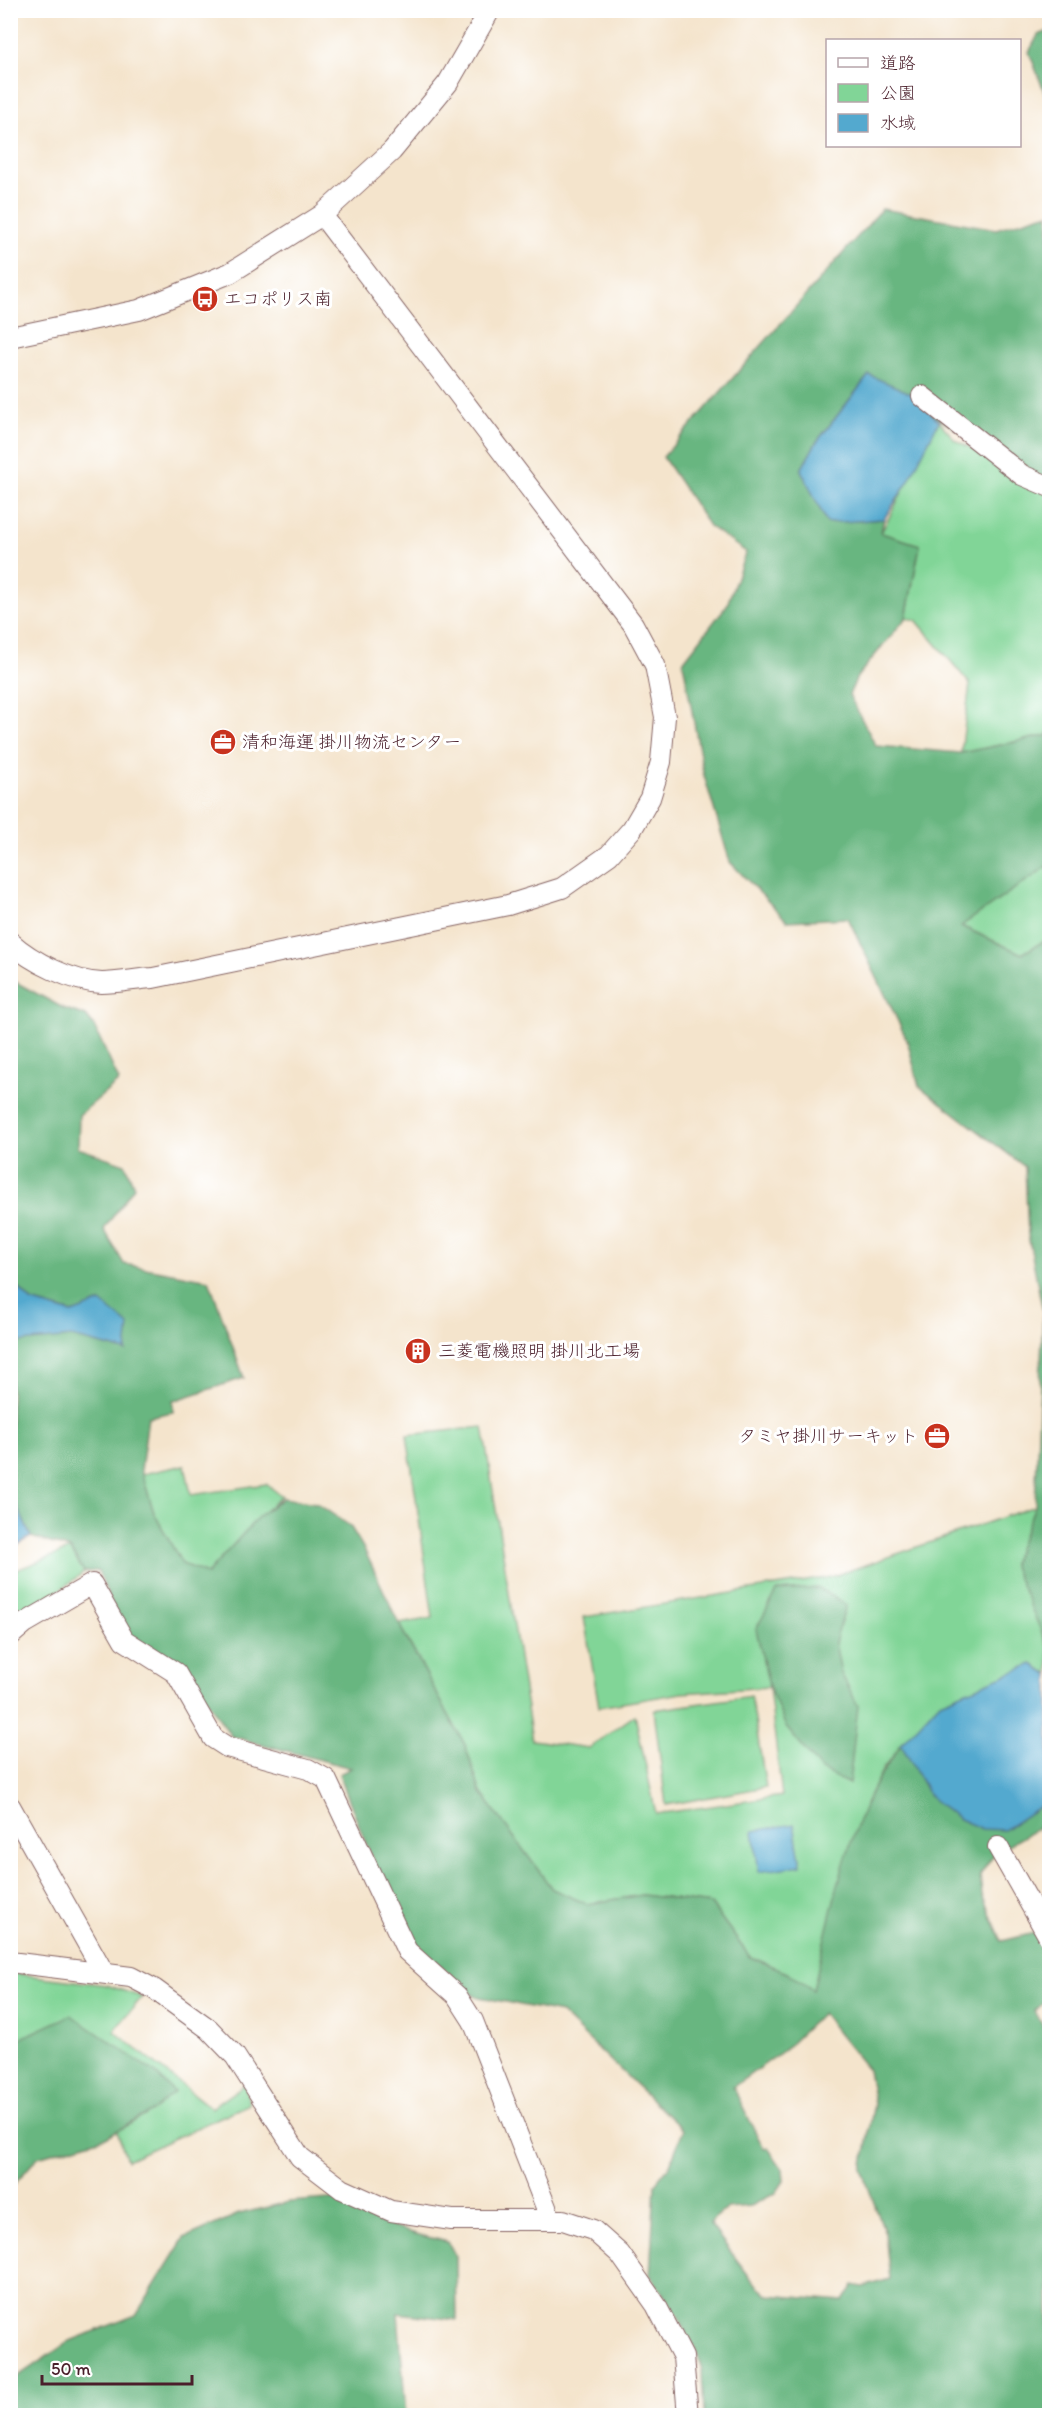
<svg xmlns="http://www.w3.org/2000/svg" width="1060" height="2426" font-family="Itim,'Klee One',sans-serif">
<style>
.green{fill:#81d597;stroke:#667a61;stroke-width:1.5}
.forest{fill:#68b680;stroke:#596a56;stroke-width:1.5;fill-rule:evenodd}
.water{fill:#53a9cf;stroke:#4e647d;stroke-width:1.5}
.lines{fill:none;stroke-linecap:round;stroke-linejoin:round}
.minor-casing{stroke:#866463;stroke-width:22}
.minor{stroke:#fff;stroke-width:20}
.labels{text-anchor:middle;stroke-width:6;stroke-linejoin:round;paint-order:stroke}
.poi-label{font-size:18px;fill:#4a1f2b;stroke:#fff;text-anchor:start}
</style>
<rect width="100%" height="100%" fill="#fff"/>
<filter id="ink" filterUnits="userSpaceOnUse"><feTurbulence type="fractalNoise" baseFrequency=".0167" numOctaves="2"/><feDisplacementMap in="SourceGraphic" scale="12" xChannelSelector="R" yChannelSelector="G"/><feConvolveMatrix kernelMatrix="1 2 1 2 8 2 1 2 1" color-interpolation-filters="sRGB"/></filter>
<filter id="wash" filterUnits="userSpaceOnUse"><feTurbulence type="fractalNoise" baseFrequency=".008" numOctaves="4" result="noise"/><feDisplacementMap in="SourceGraphic" scale="24" xChannelSelector="R" yChannelSelector="G"/><feGaussianBlur stdDeviation="1.35" result="paint"/><feColorMatrix in="noise" values="0 0 0 0 0 0 0 0 0 0 0 0 0 0 0 0 0 1.4 0 .05"/><feComposite in="paint" operator="in"/></filter>
<g filter="url(#wash)">
<rect width="100%" height="100%" fill="#f4e4cc"/>
<path class="green" d="M939,421L955,440L1049,487V735L961,753L970,684L916,620L906,618L920,545L881,533Z
M1049,865V938L1022,954L961,926Z
M483,1427L532,1740L589,1748L635,1715L656,1814L782,1796L769,1687L682,1693L599,1707L584,1617L831,1577L1035,1506L1012,1564L1049,1636V1674L1032,1664L910,1734L883,1769L866,1802L813,1991L789,1974L749,1956L711,1904L642,1895L587,1904L552,1889L480,1791L465,1745L399,1624L433,1618L407,1435Z
M185,1465L191,1495L266,1484L282,1496L263,1513L207,1574L182,1564L154,1513L142,1474Z
M71,1549L84,1572L11,1627V1572Z
M751,1696L766,1787L666,1805L654,1710Z
M10,1973L107,1985L142,1997L114,2031L211,2108L245,2084L249,2104L127,2160L117,2131L146,2115L11,2044Z"/>
<path class="forest" d="M1049,31H1050L1049,104L1029,52L1038,35Z
M882,209L996,229L1049,213V487L869,375L816,443L801,470L827,523L884,519L881,533L920,545L906,618L857,677L849,695L876,746L961,753L1049,735V865L961,926L1022,954L1049,938V1649L1012,1564L1035,1506L1043,1312L1028,1235L1025,1167L919,1086L907,1040L848,918L787,921L730,862L703,772L683,662L727,605L746,552L709,526L663,457Z
M10,979L63,1008L86,1016L94,1026L119,1081L79,1115L78,1148L125,1164L134,1187L104,1229L124,1264L209,1280L244,1378L173,1401V1412L148,1417L141,1470L154,1513L182,1564L207,1574L259,1516L283,1498L316,1503L350,1526L364,1549L404,1634L465,1745L480,1791L552,1889L587,1904L642,1895L711,1904L749,1956L789,1974L813,1990C829,1921 843,1846 876,1783C884,1770 893,1757 901,1744L928,1792L1004,1830L1049,1800V1822L995,1853L980,1875L982,1895L1002,1941L1034,1933L1049,1958V1997L1035,2011L1050,2040L1049,2415H704L702,2371L698,2355L677,2314L650,2275L655,2184L670,2165L683,2130L561,2013L474,1996L417,1944L375,1867L339,1774L351,1768L231,1736L206,1699L187,1666L124,1633L98,1571L84,1572L70,1549L31,1537L11,1493V1342L72,1337L126,1351L101,1302L73,1313L31,1301L11,1279ZM822,2013L868,2070L874,2103L862,2170L885,2233L890,2279L863,2287L853,2285L843,2301L768,2295L752,2280L709,2223L727,2208L751,2206L776,2193L784,2181L783,2169L768,2148L764,2149L733,2087L783,2051Z
M819,1588L846,1605L835,1643L841,1673L858,1706L849,1784L821,1770L786,1727L769,1686L756,1629L777,1591Z
M71,2015L154,2072L174,2092L154,2110L106,2137L38,2157L11,2188V2043Z
M342,2198C362,2222 418,2235 448,2242L456,2257L457,2320L398,2313L406,2415L11,2416V2381L70,2341L136,2315L184,2238L239,2214L289,2202Z"/>
<path class="water" d="M869,375L910,393L939,421L908,482L884,519L827,523L801,470L816,443Z
M10,1279L31,1301L72,1313L101,1302L129,1325L126,1351L72,1337L11,1343Z
M11,1493L31,1537L11,1549H10Z
M1032,1664L1049,1674V1800L1004,1830L982,1829L959,1819L931,1798L901,1744L940,1702Z
M794,1824L801,1865L759,1872L753,1831Z"/>
</g>
<g filter="url(#ink)">
<g class="lines">
<defs>
<path id="minor" d="M10,337L139,310L230,273L322,215L392,151L448,83L490,10
M922,396L1022,475L1050,487
M10,942C32,962 72,982 102,983C118,983 136,979 153,978L508,905L562,888L609,855L632,829L650,798L661,762L665,717L655,665L633,624L322,215
M10,1636L25,1623L92,1584L124,1640L176,1673L213,1738L227,1747L308,1769L326,1779L407,1951L457,1996L473,2021L551,2220
M10,1806L104,1973
M998,1847L1050,1939
M10,1962L131,1977L154,1989L209,2029L235,2056L300,2157L342,2189L391,2211L452,2220H563L593,2230L620,2254L656,2305L683,2357L688,2416"/>
</defs>
<use href="#minor" class="minor-casing"/>
<use href="#minor" class="minor"/>
</g>
</g>
<defs>
<symbol id="bus-disc" viewBox="-11 -11 22 22"><circle r="9.5" fill="#c8321e" stroke="#fff"/><path d="M-5-6H5V4H4V6H2V4H-2V6H-4V4H-5ZM-3.5-4V0h7V-4ZM-3.5 1.2v1.5H-2V1.2ZM2 1.2v1.5H3.5V1.2Z" fill="#fff"/></symbol>
<symbol id="office-disc" viewBox="-11 -11 22 22"><circle r="9.5" fill="#c8321e" stroke="#fff"/><path d="M-6-3h4V-5.5h4V-3h4V5H-6ZM-1-4.5V-3h2v-1.5ZM-6 0V1H6V0Z" fill="#fff"/></symbol>
<symbol id="building-disc" viewBox="-11 -11 22 22"><circle r="9.5" fill="#c8321e" stroke="#fff"/><path d="M-4-6H4V6H1V3H-1V6H-4ZM-2.5-4.3h1.7v1.8h-1.7ZM.8-4.3h1.7v1.8H.8ZM-2.5-1h1.7V.8h-1.7ZM.8-1h1.7V.8H.8Z" fill="#fff"/></symbol>
</defs>
<g fill-rule="evenodd">
<use href="#bus-disc" x="190" y="284" width="30" height="30"/>
<use href="#office-disc" x="208" y="727" width="30" height="30"/>
<use href="#building-disc" x="403" y="1336" width="30" height="30"/>
<use href="#office-disc" x="922" y="1421" width="30" height="30"/>
</g>
<g class="labels">
<g class="poi-label">
<text x="224" y="305">エコポリス南</text>
<text x="242" y="748">清和海運 掛川物流センター</text>
<text x="438" y="1357">三菱電機照明 掛川北工場</text>
<text x="918" y="1442" text-anchor="end">タミヤ掛川サーキット</text>
</g>
</g>
<rect width="1060" height="2426" fill="none" stroke="#fff" stroke-width="36"/>
<rect x="826" y="39" width="195" height="108" fill="#ffffff" stroke="#b7a5aa" stroke-width="1.5"/>
<rect x="838" y="58" width="30" height="9" fill="#ffffff" stroke="#b7a5aa" stroke-width="1.5"/>
<text x="880" y="69" font-size="18" fill="#4a1f2b">道路</text>
<rect x="838" y="84" width="30" height="18" fill="#81d597" stroke="#b7a5aa" stroke-width="1.5"/>
<text x="880" y="99" font-size="18" fill="#4a1f2b">公園</text>
<rect x="838" y="114" width="30" height="18" fill="#53a9cf" stroke="#b7a5aa" stroke-width="1.5"/>
<text x="880" y="129" font-size="18" fill="#4a1f2b">水域</text>
<path d="M42 2375v9h150v-9" fill="none" stroke="#4a1f2b" stroke-width="3"/>
<text x="51" y="2375" font-size="18" fill="#4a1f2b" stroke="#ffffff" stroke-width="4.5" paint-order="stroke">50 m</text>
</svg>
